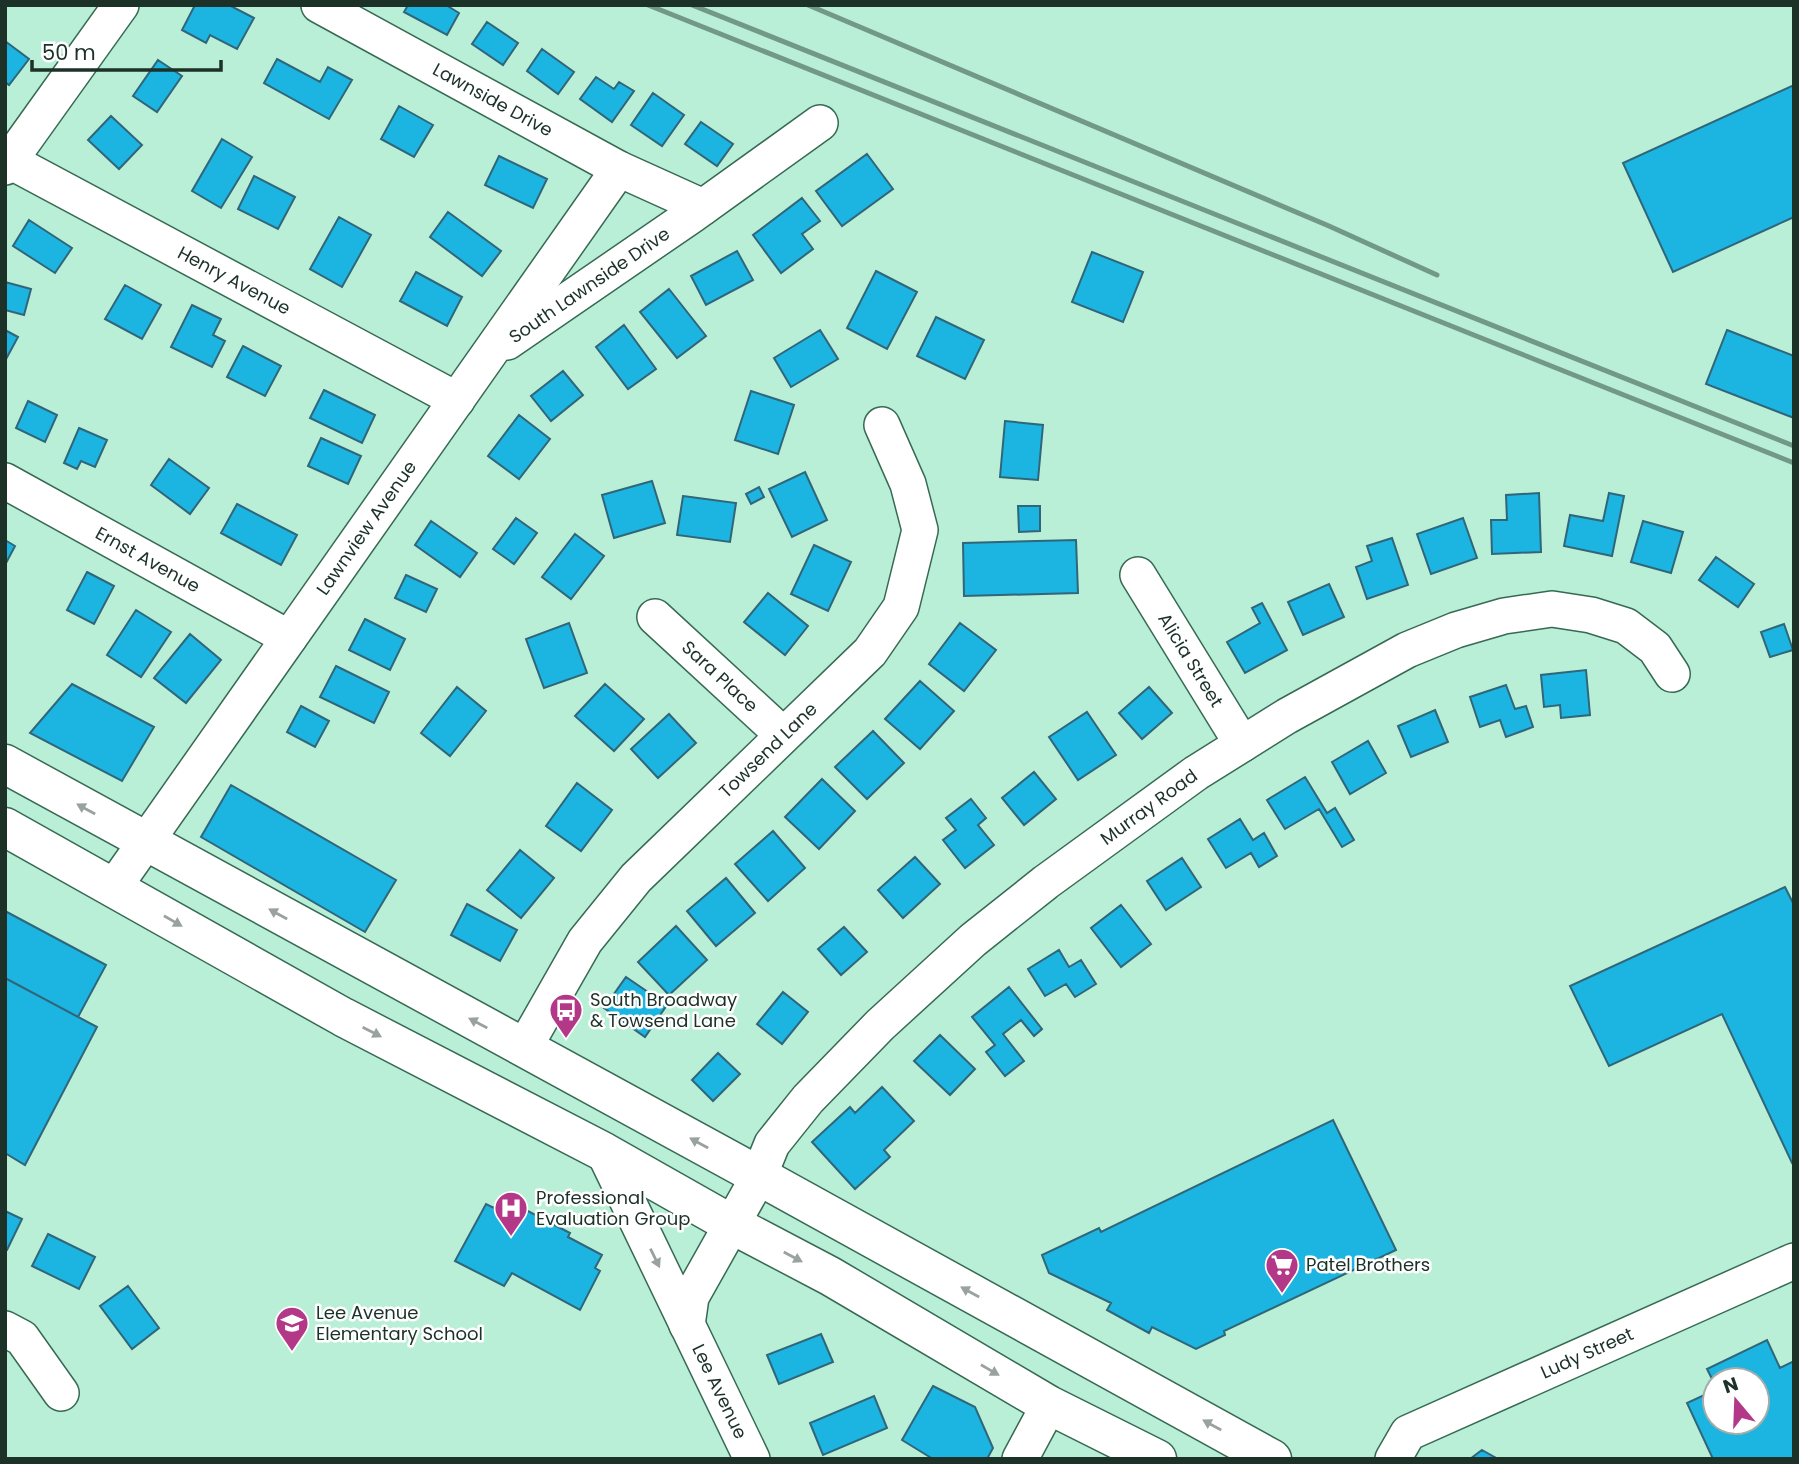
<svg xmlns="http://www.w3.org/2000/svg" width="1799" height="1464" font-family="Poppins,sans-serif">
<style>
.building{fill:#1cb4e1;stroke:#306679;stroke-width:2}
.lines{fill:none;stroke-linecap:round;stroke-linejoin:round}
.minor-casing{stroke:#376954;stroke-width:38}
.major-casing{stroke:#376954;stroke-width:41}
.minor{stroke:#fff;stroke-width:35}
.major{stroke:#fff;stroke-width:38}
.rail{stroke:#729987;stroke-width:5}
.oneway{fill:#99a29e}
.labels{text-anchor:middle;stroke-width:5;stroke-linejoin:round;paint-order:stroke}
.street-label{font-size:18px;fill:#1c3128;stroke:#fff}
.poi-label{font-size:18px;fill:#1c3128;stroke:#fff;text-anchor:start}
</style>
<rect width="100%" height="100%" fill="#b9efd6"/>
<path class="building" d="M195,5H229L254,18L237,49L210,35L206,43L182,30Z
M408,5H446L459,13L447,35L404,12Z
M487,22L518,43L503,65L472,44Z
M5,41L29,59L9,85L5,82Z
M542,49L574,72L558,94L527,71Z
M277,59L320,82L328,67L352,80L329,119L264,83Z
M158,60L182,76L157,112L133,96Z
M596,77L614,89L619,82L634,91L612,122L580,99Z
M1794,85V217L1673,272L1623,163Z
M653,93L684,115L662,146L631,125Z
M399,106L433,125L414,157L381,139Z
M111,116L142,145L119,169L88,140Z
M701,122L733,144L717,166L685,144Z
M222,139L252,157L221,208L192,191Z
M867,154L893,189L842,226L816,191Z
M499,156L547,179L533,208L485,185Z
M254,176L295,197L278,229L238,209Z
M802,198L820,221L802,234L813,249L781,273L753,235Z
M448,212L501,251L482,276L430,237Z
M339,217L371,235L342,287L310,269Z
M29,220L72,248L55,273L13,246Z
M737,251L753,280L706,305L691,276Z
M1092,252L1143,272L1123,322L1072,302Z
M876,271L917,292L887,349L847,328Z
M416,272L462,297L447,326L400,301Z
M5,282L31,289L24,315L5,310Z
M125,285L161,305L142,339L105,319Z
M669,289L706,336L677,358L640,312Z
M192,305L221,319L213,335L225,341L212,367L171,347Z
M936,317L984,340L965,379L917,356Z
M624,325L656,369L628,389L596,347Z
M5,330L18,337L5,361Z
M820,330L838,359L791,387L774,358Z
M1727,330L1794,356V418L1706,384Z
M243,346L281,366L265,396L227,377Z
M563,371L583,395L551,421L531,396Z
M324,390L375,415L362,443L310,418Z
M751,391L794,405L778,454L735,440Z
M28,401L57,415L45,442L16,428Z
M519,415L550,439L519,479L488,456Z
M1005,421L1043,425L1038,480L1000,477Z
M79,428L107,440L95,467L81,461L77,469L64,463Z
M321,438L361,456L348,484L308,466Z
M169,459L209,488L190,514L151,485Z
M805,472L827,520L792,537L769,489Z
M652,481L665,523L614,538L602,495Z
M759,487L764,497L751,504L746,494Z
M1539,493L1541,552L1492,554L1491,520H1507L1506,495Z
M1609,493L1624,496L1612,556L1564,546L1570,515L1603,521Z
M683,496L736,503L730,542L677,535Z
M237,504L297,535L281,565L221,533Z
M1018,506H1040V531L1019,532Z
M516,518L537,533L514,564L493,549Z
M1463,518L1477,558L1431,574L1417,534Z
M431,521L477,553L460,577L415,545Z
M1643,521L1683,532L1671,573L1631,562Z
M575,534L604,556L571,599L542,577Z
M1392,538L1408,585L1367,599L1356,567L1372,561L1367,546Z
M5,540L15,546L5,565Z
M1076,540L1078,593L964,596L963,543Z
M814,545L851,562L828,611L791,594Z
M1716,557L1754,584L1738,607L1699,580Z
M87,572L114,586L94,624L67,610Z
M406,575L437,589L426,612L395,598Z
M1329,584L1344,617L1303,635L1288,602Z
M768,593L808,626L785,655L744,622Z
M1262,603L1287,650L1245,673L1227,642L1260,623L1252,608Z
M136,610L171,632L141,677L107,655Z
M365,619L405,639L390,670L349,650Z
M569,623L587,673L544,688L526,639Z
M960,623L996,650L964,691L929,664Z
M1784,624L1793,650L1770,657L1761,632Z
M190,634L221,660L186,703L154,678Z
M336,666L389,692L374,723L320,697Z
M1586,670L1590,715L1561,718L1560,705L1544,707L1541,675Z
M920,681L954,711L920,749L885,719Z
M72,684L154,727L122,781L30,733Z
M605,684L644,719L614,751L575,716Z
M1506,685L1515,709L1526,706L1533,727L1506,737L1500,720L1480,727L1470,697Z
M457,687L486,711L450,756L421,733Z
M1149,687L1172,713L1142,739L1119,713Z
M301,706L329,721L315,747L287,732Z
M1435,710L1448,742L1411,757L1398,726Z
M1087,712L1116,755L1078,780L1049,737Z
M669,714L696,743L658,778L631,749Z
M873,731L904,763L867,799L835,767Z
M1368,741L1386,773L1350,794L1332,762Z
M1034,772L1056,799L1024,825L1002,798Z
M1305,777L1327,813L1335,808L1354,840L1342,847L1319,809L1285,829L1267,800Z
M822,779L855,811L819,849L785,817Z
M577,783L612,810L581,851L546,826Z
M231,785L396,880L365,932L201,837Z
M971,799L986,818L978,825L994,845L965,868L943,840L956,830L946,818Z
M1240,819L1253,840L1264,833L1277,856L1259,867L1251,853L1226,868L1208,839Z
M773,831L805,868L768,901L735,864Z
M520,850L554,878L521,918L487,890Z
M915,857L940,884L903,918L878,890Z
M1182,858L1201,887L1166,910L1147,881Z
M726,878L755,913L716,946L687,911Z
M1785,887L1794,905V1162L1792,1163L1722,1014L1609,1066L1570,986Z
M467,904L517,930L500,961L451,935Z
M1121,905L1151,944L1121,967L1091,928Z
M5,911L106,965L78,1017L5,978Z
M676,926L707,960L669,995L638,962Z
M844,927L867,952L841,975L818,949Z
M1059,950L1069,967L1081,960L1096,984L1075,997L1066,984L1045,996L1028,969Z
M626,977L667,1005L645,1037L604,1008Z
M5,978L97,1027L25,1165L5,1153Z
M1009,987L1042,1029L1034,1036L1021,1020L1003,1034L1024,1061L1005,1076L986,1052L995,1045L972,1017Z
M783,992L808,1012L782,1044L757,1024Z
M940,1035L975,1069L950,1095L914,1061Z
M718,1053L740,1074L713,1101L692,1080Z
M882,1087L914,1121L884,1150L890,1157L855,1189L812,1142L850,1107L855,1113Z
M1333,1120L1396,1250L1224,1331L1225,1335L1196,1349L1152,1327L1149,1333L1107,1310L1111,1303L1049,1273L1042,1255L1099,1228L1101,1232Z
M501,1197L570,1233L568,1237L602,1255L595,1268L600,1271L580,1310L512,1273L504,1286L455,1261L486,1204L494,1208Z
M5,1211L22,1219L7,1250H5Z
M48,1234L95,1257L79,1289L32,1266Z
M128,1286L159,1328L132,1349L100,1306Z
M821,1334L833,1362L779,1384L767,1355Z
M1767,1340L1780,1368L1794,1361V1459H1713L1687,1403L1715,1390V1422H1757V1380H1715V1385L1707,1369Z
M933,1386L975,1407L993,1448L987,1459H933L902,1440Z
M874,1396L887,1428L823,1455L810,1423Z
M1482,1450L1498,1459H1470Z"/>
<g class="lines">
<defs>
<g id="minor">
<path id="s1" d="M319,5L619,169L703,207"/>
<path id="s2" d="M10,161L457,400"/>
<path d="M5,167L121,5"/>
<path id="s3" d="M507,342L692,215L820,123"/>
<path id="s4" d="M5,481L289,638"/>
<path id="s5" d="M1138,575L1242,744"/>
<path id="s6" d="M655,617L783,735"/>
<path id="s7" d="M114,887L619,169"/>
<path id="s8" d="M524,1048L585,941L636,878L870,652L901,607L920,530L908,484L882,425"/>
<path id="s9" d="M604,1152L752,1459"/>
<path id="s10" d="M687,1325L691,1297L759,1176L772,1144L808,1099L880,1025L973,940L1046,882L1196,773L1287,716L1407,650L1456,630L1504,616L1552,609L1591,615L1626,626L1655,648L1672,674"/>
<path d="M5,1329L22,1338L61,1393"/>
<path d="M1020,1459L1049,1405"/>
<path id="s11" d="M1393,1459L1408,1433L1794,1261"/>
</g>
<path id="major" d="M5,764L759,1176L1272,1459
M5,827L343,1017L604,1152L733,1225L830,1276L1049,1405L1157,1459"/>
</defs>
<use href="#minor" class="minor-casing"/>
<use href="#major" class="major-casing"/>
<use href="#minor" class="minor"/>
<use href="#major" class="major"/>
<path class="rail" d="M648,5L1794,463
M692,5L1794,446
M808,5L1329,226L1437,275"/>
</g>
<defs><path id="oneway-solid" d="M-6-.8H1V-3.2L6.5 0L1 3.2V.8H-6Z" transform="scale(1.75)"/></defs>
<g class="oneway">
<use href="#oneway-solid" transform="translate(86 809) rotate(-151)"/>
<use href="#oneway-solid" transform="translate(278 914) rotate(-151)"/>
<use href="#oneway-solid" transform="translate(173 921) rotate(30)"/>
<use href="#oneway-solid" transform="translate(478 1023) rotate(-152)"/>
<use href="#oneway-solid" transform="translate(372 1032) rotate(27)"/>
<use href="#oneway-solid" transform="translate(699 1143) rotate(-151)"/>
<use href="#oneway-solid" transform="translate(793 1257) rotate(28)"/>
<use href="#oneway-solid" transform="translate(655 1258) rotate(64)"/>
<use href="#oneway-solid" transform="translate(970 1292) rotate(-151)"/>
<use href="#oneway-solid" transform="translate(990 1370) rotate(30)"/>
<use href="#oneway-solid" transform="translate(1212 1425) rotate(-151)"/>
</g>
<defs>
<symbol id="bus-pin" viewBox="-11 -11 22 30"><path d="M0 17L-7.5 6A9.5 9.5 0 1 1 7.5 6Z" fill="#b43888" stroke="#fff"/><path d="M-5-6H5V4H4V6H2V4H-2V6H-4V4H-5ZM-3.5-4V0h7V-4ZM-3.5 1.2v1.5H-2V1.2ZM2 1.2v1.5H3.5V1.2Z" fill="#fff"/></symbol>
<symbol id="hospital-pin" viewBox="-11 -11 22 30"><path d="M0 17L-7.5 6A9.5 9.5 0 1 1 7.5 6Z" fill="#b43888" stroke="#fff"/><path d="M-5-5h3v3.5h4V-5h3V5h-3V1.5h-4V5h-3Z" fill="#fff"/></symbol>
<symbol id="supermarket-pin" viewBox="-11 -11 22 30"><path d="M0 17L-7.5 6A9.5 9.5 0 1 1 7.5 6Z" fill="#b43888" stroke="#fff"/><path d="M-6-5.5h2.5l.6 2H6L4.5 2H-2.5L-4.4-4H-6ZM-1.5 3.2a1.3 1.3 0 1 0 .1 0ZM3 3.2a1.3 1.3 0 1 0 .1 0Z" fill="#fff"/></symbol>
<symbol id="school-pin" viewBox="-11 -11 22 30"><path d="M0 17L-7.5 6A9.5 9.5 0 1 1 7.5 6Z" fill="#b43888" stroke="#fff"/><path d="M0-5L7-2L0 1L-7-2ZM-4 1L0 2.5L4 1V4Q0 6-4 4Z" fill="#fff"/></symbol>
</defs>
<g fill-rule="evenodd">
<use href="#bus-pin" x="547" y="991" width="38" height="52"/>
<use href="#hospital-pin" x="492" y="1189" width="38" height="52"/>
<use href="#supermarket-pin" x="1263" y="1246" width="38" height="52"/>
<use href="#school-pin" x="273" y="1304" width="38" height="52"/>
</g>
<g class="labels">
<g class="street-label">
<text dy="6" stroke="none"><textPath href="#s1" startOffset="198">Lawnside Drive</textPath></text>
<text dy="6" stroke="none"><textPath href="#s2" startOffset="254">Henry Avenue</textPath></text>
<text dy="6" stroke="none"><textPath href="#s3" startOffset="100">South Lawnside Drive</textPath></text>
<text dy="6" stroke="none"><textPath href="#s7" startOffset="439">Lawnview Avenue</textPath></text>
<text dy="6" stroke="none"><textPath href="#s4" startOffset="163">Ernst Avenue</textPath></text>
<text dy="6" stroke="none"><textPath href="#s5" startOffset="100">Alicia Street</textPath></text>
<text dy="6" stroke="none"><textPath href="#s6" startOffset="88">Sara Place</textPath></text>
<text dy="6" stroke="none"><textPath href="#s8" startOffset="388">Towsend Lane</textPath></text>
<text dy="6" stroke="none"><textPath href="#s10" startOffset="709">Murray Road</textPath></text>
<text dy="6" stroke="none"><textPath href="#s11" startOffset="226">Ludy Street</textPath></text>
<text dy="6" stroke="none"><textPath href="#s9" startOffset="266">Lee Avenue</textPath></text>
</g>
<g class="poi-label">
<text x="590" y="1006">South Broadway<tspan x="590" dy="21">&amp; Towsend Lane</tspan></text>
<text x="536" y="1204">Professional<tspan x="536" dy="21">Evaluation Group</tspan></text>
<text x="1306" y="1271">Patel Brothers</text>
<text x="316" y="1319">Lee Avenue<tspan x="316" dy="21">Elementary School</tspan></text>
</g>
</g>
<rect width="1799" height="1464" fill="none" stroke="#1c3128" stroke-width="14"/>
<g transform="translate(1736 1401) rotate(341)"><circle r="33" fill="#ffffff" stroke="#a4ada9" stroke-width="2"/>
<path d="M0-5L12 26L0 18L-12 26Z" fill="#b43888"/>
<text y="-10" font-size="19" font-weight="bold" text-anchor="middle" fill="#1c3128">N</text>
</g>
<path d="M32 60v10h189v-10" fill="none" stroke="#1c3128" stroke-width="3.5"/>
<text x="42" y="60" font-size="21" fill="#1c3128" stroke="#ffffff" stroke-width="5" paint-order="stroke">50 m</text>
</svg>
